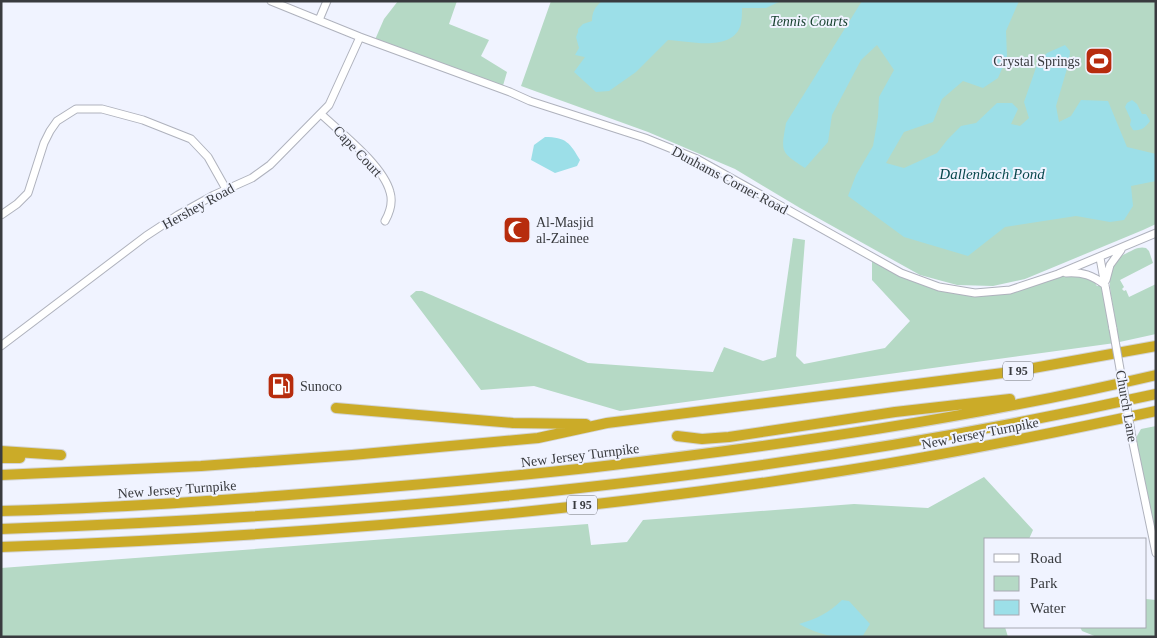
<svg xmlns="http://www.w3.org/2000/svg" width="1157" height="638" font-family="'Times New Roman',serif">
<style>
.green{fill:#b5d9c5}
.water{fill:#9cdfe8}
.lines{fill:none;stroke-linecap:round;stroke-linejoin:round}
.minor-casing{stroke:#afb2bd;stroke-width:9}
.highway-casing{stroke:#d3d4d5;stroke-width:12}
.minor{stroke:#fff;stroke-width:7}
.highway{stroke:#cbab28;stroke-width:10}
.minor-bridge-casing{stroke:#afb2bd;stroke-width:9;stroke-linecap:butt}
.minor-bridge{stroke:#fff;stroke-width:7}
.labels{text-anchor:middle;stroke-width:4;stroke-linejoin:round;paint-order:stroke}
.shield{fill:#f0f3ff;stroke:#707279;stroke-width:1}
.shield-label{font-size:12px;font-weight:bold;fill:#393b3f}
.park-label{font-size:14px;font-style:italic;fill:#123d2a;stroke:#f0f3ff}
.poi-label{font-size:14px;fill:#393b3f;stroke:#f0f3ff;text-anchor:start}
.street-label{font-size:14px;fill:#393b3f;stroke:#f0f3ff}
.water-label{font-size:15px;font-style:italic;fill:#09484e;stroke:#f0f3ff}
</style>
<rect width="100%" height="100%" fill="#f0f3ff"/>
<path class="green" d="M398,1H457L449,24L489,40L481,56L507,72L502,89L374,42L384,19Z
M551,1H1156V224L1143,230L1025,279L993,286L957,285L920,275L800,208L735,169L648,132L521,86Z
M793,238L805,240L796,356L804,364L885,348L910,321L872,280V257L939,287L993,292L1058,274L1080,275L1093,280L1097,286L1105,285L1111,319L1115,318C1112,296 1100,264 1127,253C1133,250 1139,246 1146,248L1149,251L1153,263L1120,280L1124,287L1122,289L1124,291L1126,290L1129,297L1156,284V334L1115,343L620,411L534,386L481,390L410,296L416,291H422L588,363L713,372L724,347L763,361L776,357Z
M1156,426V553L1133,443L1141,429Z
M984,477L1033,530L1029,539H986V627H1005L1008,637H1V568L588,524L591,545L627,542L643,520L854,504L928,508Z
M1146,599L1156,600V637H1097L1082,631L1080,627H1146Z"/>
<path class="water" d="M602,1H781L766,8H742C742,14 742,22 740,27C730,52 689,41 668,40L636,72L609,91L596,92L574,72L585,57L575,55L579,48L576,37L578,32V29L583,24L592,21C592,12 595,7 602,1Z
M862,1H1019L1006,31L1007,57L998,78L983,88L963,81L942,99L933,122L904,132L886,163L904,168L937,153L948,139L961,126L976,123L997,103H1012L1018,109L1011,124L1020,126L1029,118L1024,102L1038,62L1047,53L1065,45L1070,51L1069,62L1056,106L1059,122L1071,116L1081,100L1108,101L1127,147L1156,154V181L1131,186L1133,206L1124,220L1110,222L1076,216L1005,227L968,256L904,237L848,196L856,175L873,146L878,117L879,97L894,70L877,45L861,60L832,115L828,142L805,168C780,152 781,152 786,123Z
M1132,100L1137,104L1142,114H1146L1150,121C1145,128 1141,131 1133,130L1130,125L1131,120L1125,107L1127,103Z
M545,137C566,137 570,143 580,160L577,166L555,173L531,160L534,145Z
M842,600L849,601L870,624L862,637C835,637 823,637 799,624C816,619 829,613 842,600Z"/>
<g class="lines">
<defs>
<path id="minor" d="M271,1L360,37L510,92L530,101L645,138L697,159L901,273L939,287L975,293L1010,290L1058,274L1156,233
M319,20L327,1
M321,114C341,133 383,165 390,192C393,202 390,212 385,221
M1,215L17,204L28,193L44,143L50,131L57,121L76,109H102L143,120L191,139L208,157L226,189
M1100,258L1113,329
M1066,273C1083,272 1092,275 1105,285
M1106,280L1110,265L1121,250
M1,346L146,236L178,215L214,195L252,178L270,165L329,105L360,37
M1133,443L1156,553"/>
<path id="highway" d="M336,408L513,423L586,424
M677,436L702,439L729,437L895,412L1010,399
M1,451L61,455
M1,458H20
M1,475L201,466L352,455L538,438L607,423L1011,372L1156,346
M1,511C93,509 184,503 276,496C383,488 490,479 596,467C784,445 972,418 1156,375
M1,529C389,515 777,478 1156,394
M1,547C275,537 551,516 822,474C934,457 1045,435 1156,411"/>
</defs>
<use href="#minor" class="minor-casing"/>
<use href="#highway" class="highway-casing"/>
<use href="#minor" class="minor"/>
<use href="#highway" class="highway"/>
<defs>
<path id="minor-bridge" d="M1113,329L1133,443"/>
</defs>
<use href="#minor-bridge" class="minor-bridge-casing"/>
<use href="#minor-bridge" class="minor-bridge"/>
</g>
<defs>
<symbol id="stadium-square" viewBox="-11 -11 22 22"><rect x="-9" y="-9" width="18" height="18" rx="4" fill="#b72c0d" stroke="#f0f3ff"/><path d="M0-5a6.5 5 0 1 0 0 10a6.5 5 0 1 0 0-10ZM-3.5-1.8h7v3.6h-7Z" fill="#fff"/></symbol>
<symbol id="mosque-square" viewBox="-11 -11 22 22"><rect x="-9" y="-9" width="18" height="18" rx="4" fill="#b72c0d" stroke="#f0f3ff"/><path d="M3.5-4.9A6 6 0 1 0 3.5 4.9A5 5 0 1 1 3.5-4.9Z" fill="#fff"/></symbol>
<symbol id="fuel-square" viewBox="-11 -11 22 22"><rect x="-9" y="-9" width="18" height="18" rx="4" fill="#b72c0d" stroke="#f0f3ff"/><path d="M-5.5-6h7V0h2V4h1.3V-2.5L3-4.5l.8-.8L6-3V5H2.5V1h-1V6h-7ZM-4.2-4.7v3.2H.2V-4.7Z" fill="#fff"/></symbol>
</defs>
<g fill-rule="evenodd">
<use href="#stadium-square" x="1083" y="45" width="32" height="32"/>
<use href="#mosque-square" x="501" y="214" width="32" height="32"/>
<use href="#fuel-square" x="265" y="370" width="32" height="32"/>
</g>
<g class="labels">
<g class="shield">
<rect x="1003" y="361.5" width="30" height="19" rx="4"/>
<rect x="567" y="495.5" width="30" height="19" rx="4"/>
</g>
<g class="shield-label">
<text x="1018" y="375">I 95</text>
<text x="582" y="509">I 95</text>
</g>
<g class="park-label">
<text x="809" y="26">Tennis Courts</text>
</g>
<g class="poi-label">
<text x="1080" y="66" text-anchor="end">Crystal Springs</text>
<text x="536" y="227">Al-Masjid<tspan x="536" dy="16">al-Zainee</tspan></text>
<text x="300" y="391">Sunoco</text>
</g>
<g class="street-label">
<text transform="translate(358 151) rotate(47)" y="5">Cape Court</text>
<text transform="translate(730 180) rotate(28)" y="5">Dunhams Corner Road</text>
<text transform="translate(198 206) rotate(-29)" y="5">Hershey Road</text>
<text transform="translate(1127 406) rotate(80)" y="5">Church Lane</text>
<text transform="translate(980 433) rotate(-11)" y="5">New Jersey Turnpike</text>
<text transform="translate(580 455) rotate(-7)" y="5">New Jersey Turnpike</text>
<text transform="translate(177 489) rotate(-4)" y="5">New Jersey Turnpike</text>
</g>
<g class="water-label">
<text x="992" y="179">Dallenbach Pond</text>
</g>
</g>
<rect width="1157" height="638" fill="none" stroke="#393b3f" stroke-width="5"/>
<rect x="984" y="538" width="162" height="90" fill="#f0f3ff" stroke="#a7a9b2"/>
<rect x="994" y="554" width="25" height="8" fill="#ffffff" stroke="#a7a9b2"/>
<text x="1030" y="563" font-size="15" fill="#393b3f">Road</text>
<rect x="994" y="576" width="25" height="15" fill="#b5d9c5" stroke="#a7a9b2"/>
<text x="1030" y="588" font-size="15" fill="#393b3f">Park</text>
<rect x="994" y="600" width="25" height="15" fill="#9cdfe8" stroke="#a7a9b2"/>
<text x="1030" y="613" font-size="15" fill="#393b3f">Water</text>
</svg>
